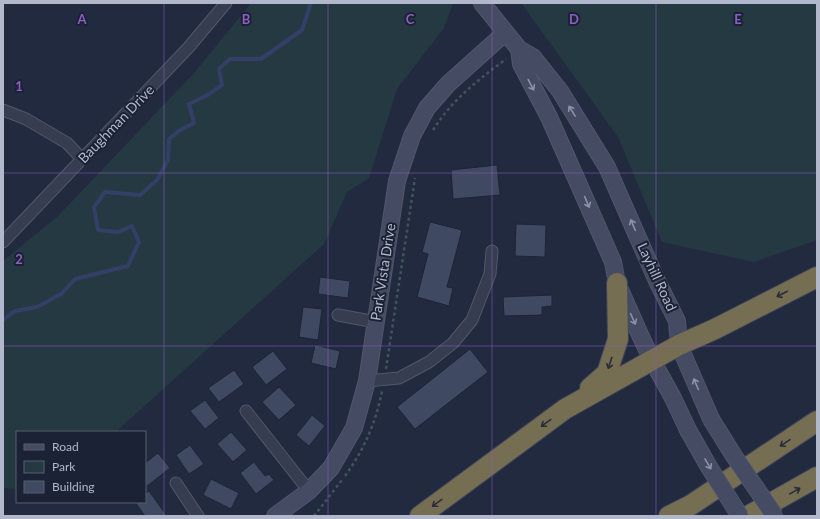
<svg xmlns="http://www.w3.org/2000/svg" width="820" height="519" font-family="Lato,sans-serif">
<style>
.green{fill:#243941}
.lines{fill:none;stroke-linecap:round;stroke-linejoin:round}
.stream{stroke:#324067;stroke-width:4}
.building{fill:#404962;stroke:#1d2437}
.street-casing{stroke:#51586b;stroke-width:13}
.secondary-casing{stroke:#51586b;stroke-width:18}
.highway-casing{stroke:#3e4558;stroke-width:22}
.path{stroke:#3f555b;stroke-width:2.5;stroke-dasharray:3 3;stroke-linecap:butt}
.street{stroke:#363d50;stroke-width:11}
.secondary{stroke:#444b63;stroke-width:16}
.highway{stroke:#766e52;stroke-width:20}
.secondary-bridge-casing{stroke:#51586b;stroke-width:18;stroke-linecap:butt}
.secondary-bridge{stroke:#444b63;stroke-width:16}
.oneway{stroke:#8c92a7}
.oneway2{stroke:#292d39}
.grid{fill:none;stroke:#8e5dc3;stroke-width:1;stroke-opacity:0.55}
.labels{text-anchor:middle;stroke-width:4;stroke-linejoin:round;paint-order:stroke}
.street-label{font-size:14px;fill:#b2b8cb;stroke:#1b2235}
.grid-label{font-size:13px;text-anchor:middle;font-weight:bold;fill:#8e5dc3;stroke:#1b2235;stroke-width:4;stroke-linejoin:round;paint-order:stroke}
</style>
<rect width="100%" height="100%" fill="#222a40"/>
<path class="green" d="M251,3H453L444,28L397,89L369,178L347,192L324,244L119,429L118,432H17V489L3,488V261L58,216L194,73Z
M521,3H817V240L754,262L662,242L618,137Z"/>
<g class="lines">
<path class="stream" d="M3,320L15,311L37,307L61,294L75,279L128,266L139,242L132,226L118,232L98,230L94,207L105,192L140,195L157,180L168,160L169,139L180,130L194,123L189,104L206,96L222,85L219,69L230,59H261L302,30L311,3"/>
</g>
<path class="building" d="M497,165L500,195L453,199L451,170Z
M430,222L462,230L447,287L453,288L449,306L417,297L428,254L422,252Z
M516,224L546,225L545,257L515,256Z
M320,277L350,281L348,298L318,294Z
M552,295V306L542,307V315L504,316L503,297Z
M303,307L322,309L318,340L299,337Z
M315,345L340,351L336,369L311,363Z
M470,349L488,372L415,429L397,407Z
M273,351L287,369L266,385L252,367Z
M234,370L244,384L219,402L208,388Z
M279,387L296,405L279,420L262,402Z
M205,400L219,418L205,429L190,411Z
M312,415L325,426L309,446L296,435Z
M231,432L247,450L233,462L217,444Z
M190,445L204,464L189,474L176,455Z
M158,453L170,468L146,487L145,463Z
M254,462L265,476L269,474L274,480L256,494L240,473Z
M211,479L239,493L231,509L203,495Z
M149,491L167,516H145L135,502H145V493Z"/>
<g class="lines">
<defs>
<path id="street" d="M3,110L26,119L67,143L82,159
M3,242L188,48L226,3
M338,315L376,322
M367,381L399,378L429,362L453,343L472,320L490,274L492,251
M246,411L309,491
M176,483L198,516"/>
<path id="secondary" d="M482,3L519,49L533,57L560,91L607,167L657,281L677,321L679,345L711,419
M519,49L521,64L549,117L613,262L617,283L641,337L652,360L673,398L688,430
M275,516L309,491L331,468L354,428L367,381L397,181L412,136L427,108L448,84L505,33"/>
<path id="highway" d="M590,388L607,373L618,339L617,283
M420,516L565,409L679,345L715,329L817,277
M669,516L691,505L817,421
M748,516L817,477"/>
</defs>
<use href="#street" class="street-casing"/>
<use href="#secondary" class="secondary-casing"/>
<use href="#highway" class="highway-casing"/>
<path class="path" d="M433,130C452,100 478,80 506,59
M386,369L415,178
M345,476C364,450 376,422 382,391
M314,516L342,480"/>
<use href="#street" class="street"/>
<use href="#secondary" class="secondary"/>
<use href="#highway" class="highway"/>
<defs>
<path id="secondary-bridge" d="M711,419L734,456L775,516
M688,430L709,467L740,516"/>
</defs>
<use href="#secondary-bridge" class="secondary-bridge-casing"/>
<use href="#secondary-bridge" class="secondary-bridge"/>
</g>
<defs><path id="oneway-shaft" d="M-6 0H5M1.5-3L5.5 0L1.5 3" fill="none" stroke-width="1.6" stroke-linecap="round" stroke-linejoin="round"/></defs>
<g class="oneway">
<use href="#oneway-shaft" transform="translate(531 85) rotate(62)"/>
<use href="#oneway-shaft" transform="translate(572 111) rotate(-122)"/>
<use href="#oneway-shaft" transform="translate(587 202) rotate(67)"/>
<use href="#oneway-shaft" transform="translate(633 225) rotate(-113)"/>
<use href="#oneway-shaft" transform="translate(633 319) rotate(66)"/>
<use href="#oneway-shaft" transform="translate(696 384) rotate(-113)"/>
<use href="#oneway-shaft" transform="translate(708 464) rotate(60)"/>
</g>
<g class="oneway2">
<use href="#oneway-shaft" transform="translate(782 294) rotate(153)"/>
<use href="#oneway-shaft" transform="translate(610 363) rotate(108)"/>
<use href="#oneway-shaft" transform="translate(546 423) rotate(144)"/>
<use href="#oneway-shaft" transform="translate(785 443) rotate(146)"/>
<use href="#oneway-shaft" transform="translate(795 491) rotate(-29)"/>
<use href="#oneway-shaft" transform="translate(437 503) rotate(144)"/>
</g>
<path class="grid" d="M164,3V516M328,3V516M492,3V516M656,3V516M3,173H817M3,346H817"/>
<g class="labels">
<g class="street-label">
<text transform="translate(116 124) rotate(-46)" y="5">Baughman Drive</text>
<text transform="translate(383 272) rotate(-81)" y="5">Park Vista Drive</text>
<text transform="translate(657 277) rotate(65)" y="5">Layhill Road</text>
</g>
</g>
<g class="grid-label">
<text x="82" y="24">A</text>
<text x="246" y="24">B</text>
<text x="410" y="24">C</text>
<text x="574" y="24">D</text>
<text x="738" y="24">E</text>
<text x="19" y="91">1</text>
<text x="19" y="264">2</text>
</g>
<rect width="820" height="519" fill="none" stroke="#b2b8cb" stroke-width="8"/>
<rect x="16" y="431" width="130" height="72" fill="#1b2235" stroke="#575e71"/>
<rect x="24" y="444" width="20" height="6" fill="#444b63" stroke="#575e71"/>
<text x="52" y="451" font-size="12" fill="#b2b8cb">Road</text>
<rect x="24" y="461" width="20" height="12" fill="#243941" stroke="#575e71"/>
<text x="52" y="471" font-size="12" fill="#b2b8cb">Park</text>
<rect x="24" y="481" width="20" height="12" fill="#404962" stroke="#575e71"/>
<text x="52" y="491" font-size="12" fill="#b2b8cb">Building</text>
</svg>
